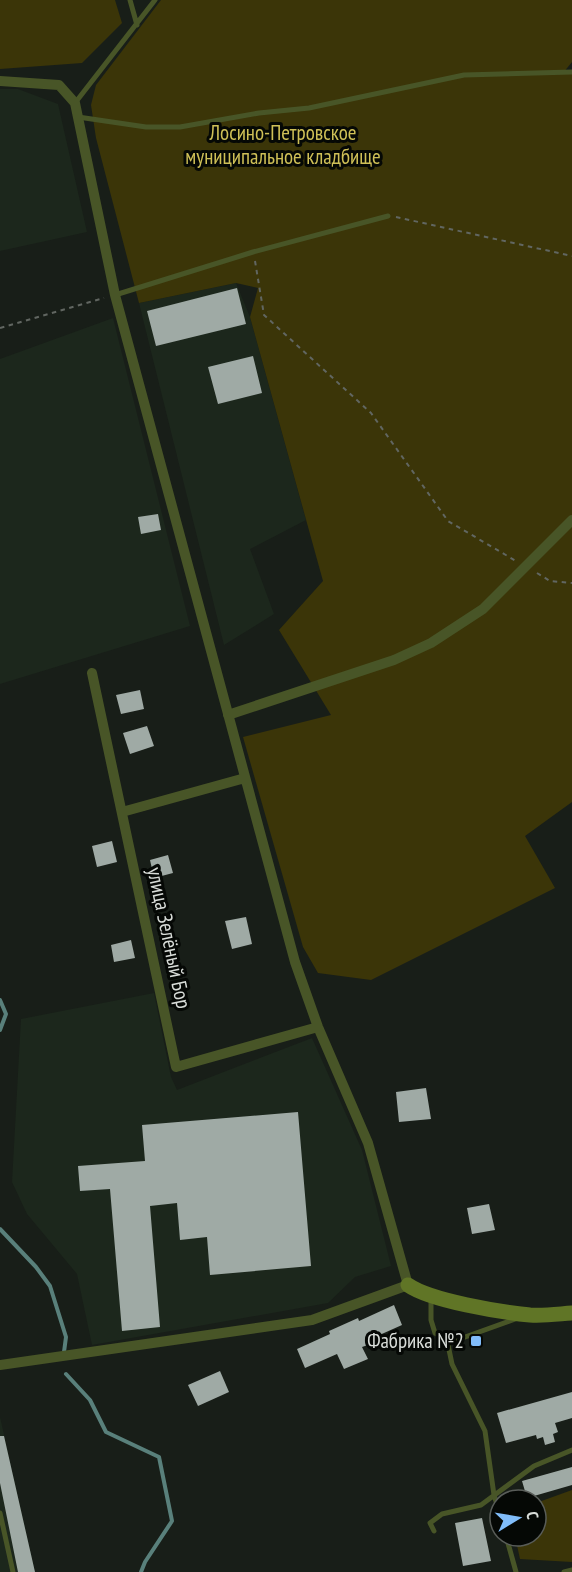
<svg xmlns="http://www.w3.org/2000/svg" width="572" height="1572" font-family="'PT Sans Narrow',sans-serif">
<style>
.built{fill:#1c271c}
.green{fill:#3b3508}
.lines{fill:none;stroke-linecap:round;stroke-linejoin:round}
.stream{stroke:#59807b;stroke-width:4}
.building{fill:#9faaa5}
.path{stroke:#616661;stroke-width:2;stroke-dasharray:4.5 4.5;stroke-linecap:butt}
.lane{stroke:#485527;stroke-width:5}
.street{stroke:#485527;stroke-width:10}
.secondary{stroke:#607526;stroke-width:15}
.poi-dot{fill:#81bdfa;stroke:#050805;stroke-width:2}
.labels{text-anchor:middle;stroke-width:6;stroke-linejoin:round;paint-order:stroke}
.park-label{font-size:21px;fill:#cfc057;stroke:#050805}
.street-label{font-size:21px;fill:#d8dcd8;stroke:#050805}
.poi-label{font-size:21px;fill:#d8dcd8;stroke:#050805;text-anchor:end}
</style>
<rect width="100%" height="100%" fill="#181e18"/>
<path class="built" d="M0,89H18L58,104L87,232L0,251Z
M236,283L250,317L306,520L250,549L274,614L224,645L139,303Z
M113,318L190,626L0,684V359Z
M154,993L171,1077L177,1090L312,1038L362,1150L391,1266L355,1277L328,1303L92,1345L77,1274L27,1214L12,1182L21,1019Z
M0,1417L35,1572H0Z"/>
<path class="green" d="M0,0H115L122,23L82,63L0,69Z
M161,0H572V62L563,73L572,72V802L525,836L555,888L371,980L318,973L303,947L243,737L331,715L279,630L323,581L250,317L258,288L236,283L139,303L96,138L91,105L96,85Z
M572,1490V1562L520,1559L515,1536H536V1503Z"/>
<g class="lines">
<path class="stream" d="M0,1000L6,1014L0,1030
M0,1229L36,1267L50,1286L66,1337L64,1352
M66,1374L90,1400L106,1432L159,1457L172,1521L145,1562L141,1572"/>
</g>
<path class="building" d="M237,288L246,324L156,346L147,311Z
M253,356L262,393L218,404L208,367Z
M158,514L161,530L141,534L138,517Z
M140,690L144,709L121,714L116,695Z
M147,726L154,746L130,754L123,733Z
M112,841L117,862L97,867L92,846Z
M168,855L173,873L154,878L150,860Z
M246,917L252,944L232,949L225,921Z
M131,940L135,958L114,962L111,945Z
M426,1088L431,1119L399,1122L396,1092Z
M298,1112L311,1266L210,1275L207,1237L180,1240L177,1203L150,1206L160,1327L122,1331L110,1189L80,1191L78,1166L145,1161L142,1125Z
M489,1204L495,1230L472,1234L467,1208Z
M394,1305L402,1325L366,1341L368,1345L362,1347L368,1359L344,1369L337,1354L305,1368L297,1349L330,1334L329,1331L358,1318L359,1321Z
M220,1371L229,1392L198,1406L188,1385Z
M572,1392V1418L555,1423L558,1432L553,1434L555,1442L545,1445L543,1437L537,1439L536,1435L506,1443L497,1413Z
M0,1436H4L35,1572H18L0,1483Z
M572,1467V1485L527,1498L522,1481Z
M482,1518L491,1561L463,1566L455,1523Z"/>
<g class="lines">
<path class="path" d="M396,217L572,256
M255,261L264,315L371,413L448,521L516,561
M0,328L104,298
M537,573L550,581L572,583"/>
<path class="lane" d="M130,0L137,25
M75,103L155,0
M78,117L146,127H180L259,113L309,108L464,75L572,72
M115,295L253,252L388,216
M431,1297V1320L435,1333L447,1340L454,1341L518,1318
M447,1340L452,1364L485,1431L494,1495L500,1514
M0,1513L13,1572
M434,1531L430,1523L442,1514L481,1505L534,1466L572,1450
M506,1536L516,1572
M564,1572L572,1570"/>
<path class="street" d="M0,81L59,85L75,103L115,295L295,962L318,1027L368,1143L408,1285L312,1320L0,1365
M92,673L176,1067L318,1027
M228,715L394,660L431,643L483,609L572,520
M122,812L245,778"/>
<path class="secondary" d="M408,1285C431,1301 500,1312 530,1315C544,1316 558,1314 572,1313"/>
</g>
<rect class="poi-dot" x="470" y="1335" width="12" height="12" rx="3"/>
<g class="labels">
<g class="park-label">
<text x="283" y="140">Лосино-Петровское<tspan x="283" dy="24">муниципальное кладбище</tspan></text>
</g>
<g class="street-label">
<text transform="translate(169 938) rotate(78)" y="7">улица Зелёный Бор</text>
</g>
<g class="poi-label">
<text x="464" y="1348">Фабрика №2</text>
</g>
</g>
<g transform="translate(518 1518) rotate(79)"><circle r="28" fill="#050805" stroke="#595d59" stroke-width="1.5"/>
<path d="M0-4.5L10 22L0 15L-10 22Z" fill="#81bdfa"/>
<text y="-9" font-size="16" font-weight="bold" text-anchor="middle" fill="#d8dcd8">С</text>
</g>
</svg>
